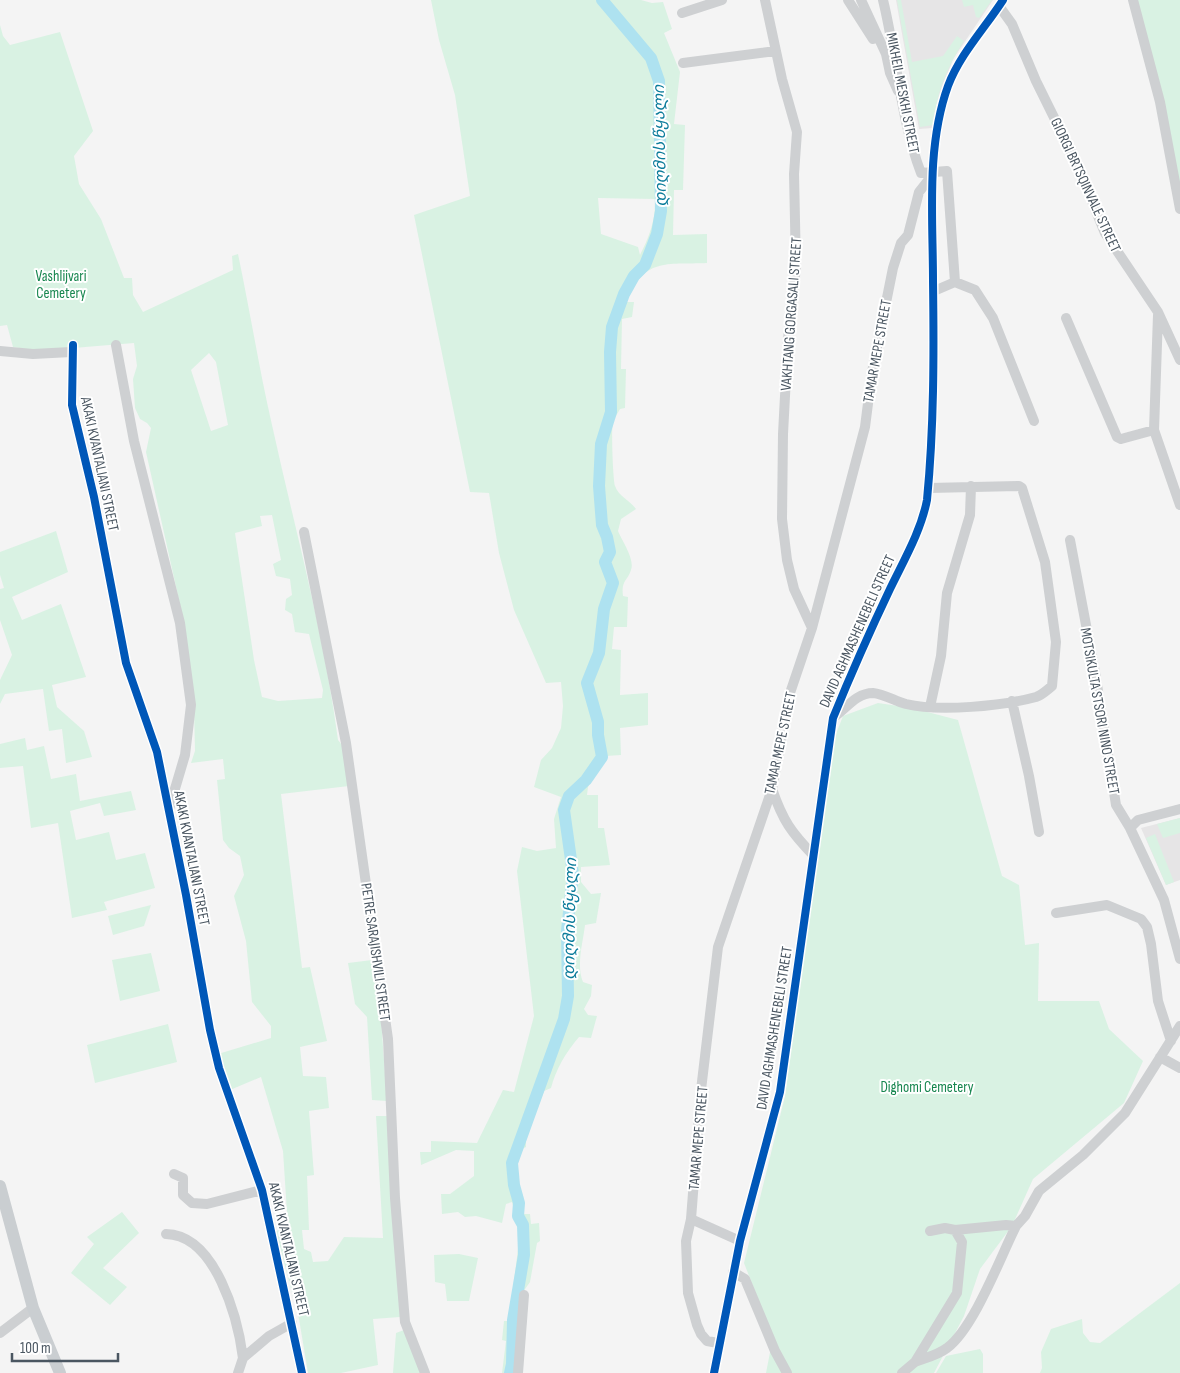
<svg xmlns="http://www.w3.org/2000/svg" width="1180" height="1373" font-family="'Sofia Sans Condensed','Noto Sans Georgian',sans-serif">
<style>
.education{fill:#e6e5e6}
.green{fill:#d9f2e3;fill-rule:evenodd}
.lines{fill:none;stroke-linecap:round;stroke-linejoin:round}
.river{stroke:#aee2f0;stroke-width:12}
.minor{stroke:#ced0d2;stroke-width:10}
.major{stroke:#caced1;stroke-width:12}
.cycleway-casing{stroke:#fff;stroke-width:11}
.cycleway{stroke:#0057b8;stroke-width:8}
.labels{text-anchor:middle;stroke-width:4;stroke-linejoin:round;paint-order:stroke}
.street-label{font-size:15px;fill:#4a5661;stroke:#fff}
.park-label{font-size:15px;fill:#17864f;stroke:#fff}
.water-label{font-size:16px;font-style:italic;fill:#0c7c9b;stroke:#fff}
</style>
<rect width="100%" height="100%" fill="#f4f4f4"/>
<path class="education" d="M896,0H993L953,59L936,106L933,128L919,129Z
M1180,818V880L1166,885L1141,828Z"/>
<path class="green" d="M431,0H641L652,3L663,2L672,29L664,33L680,72L674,124L685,125L683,190H674L673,235L707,234V263C664,265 646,257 625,302H634L632,317L622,319L621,369H626L625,408L620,409C618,413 614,418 613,423C611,428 613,481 615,486C619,497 630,500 636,509L621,519L618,531C622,541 635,559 631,570C627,582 621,580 623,596L628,597L627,627H614L612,649L621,650L620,695L648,693V725L620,728L621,755L606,756L588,787L587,795H598V828H604L610,865L581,867V882L591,894L601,893L596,923L585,925C583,942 576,966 583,982L592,985L591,996L584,1009L588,1015L597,1016L591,1038L579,1037C566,1052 556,1069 551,1088L544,1091L526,1138V1147L520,1150C511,1176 521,1189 524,1214H530L531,1224L539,1223L540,1241L537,1243L530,1282L523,1292L515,1373H502L506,1341L502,1340L504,1321H509L520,1233L512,1202L506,1204L502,1223L476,1216L465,1217L458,1212L442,1214L441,1194H450L474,1176V1151L456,1150L421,1165L420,1152H431V1141L477,1143L503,1090L514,1092L534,1016L517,871L522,847L537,851L556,848L554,819L561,797L534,787L541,760L552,748L561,728L563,706L561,682L546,683L514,610L499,553L489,493L470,492L414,215L470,196L455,95L439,40ZM598,198L655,199C656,219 649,238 640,255L638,247L601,234Z
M897,0H901L912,62L943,56L957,36L964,41C947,67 936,94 933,125L920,127Z
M962,0H992L979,18L976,17L973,5L964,7Z
M1133,0H1180V202Z
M0,25L3,36L10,45L60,32L93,131L74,156L79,184L101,219L124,278H132L133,295L143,312L233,270L232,256L238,254C250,311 259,368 272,425C295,530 324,633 338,740L342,745L349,786L281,794L302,968L310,967L327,1041L300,1047L303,1076L326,1077L329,1108L309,1111L314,1175L307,1176L309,1230H302L304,1249L311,1252L313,1262L328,1261L344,1237L383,1238L376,1116H388L400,1317L373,1319L378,1365L341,1373H308L299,1319L276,1231L288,1228L283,1151L261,1077L230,1090L218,1054L271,1038V1026L252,1002L246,941L234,896L244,875L240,856L229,848L223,840L217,780L225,779L223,759L191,763L195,751L194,708L185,627L146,452L151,428L147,423L140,419L135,408L133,379L137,366L134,343L37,351L13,347L7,325L0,326ZM209,353L216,362L228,425L211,431L191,370ZM272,515L281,560L273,564L276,576L290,579L292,595L286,599L285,610L292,614L295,632L309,634L323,690L322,698L278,701L262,697L254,660L235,533L262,526L260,516Z
M56,531L68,572L12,597L22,620L61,604L86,677L52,685L57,707L84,731L92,757L66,763L62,729L49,731L43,689L5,694L0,704V680L12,655L0,620V589L4,588L0,575V552Z
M878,703L912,708L958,720L1002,876L1019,885L1025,945L1039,943L1038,1001H1099L1109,1029L1143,1061L1124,1103L1033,1179L1012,1226L980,1269L964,1316L934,1373H766L773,1337L744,1263L785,1096L822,818L836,734L843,716Z
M25,738L27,750L44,746L51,779L76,774L80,801L131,791L136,810L104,816L100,803L70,811L76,840L109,832L116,860L145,853L155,888L104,902L107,910L72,918L58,823L31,828L23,766L0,768V744Z
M1180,818V833L1163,838L1157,824Z
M1155,834L1174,882L1166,885L1146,838Z
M151,905L144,926L113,935L108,916Z
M151,953L160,991L120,1001L112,960Z
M372,960L379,992L387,1101L372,1100L367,1017L355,1004L348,963Z
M168,1024L177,1062L95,1083L87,1045Z
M122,1212L139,1233L103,1268L127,1287L110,1305L71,1273L94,1244L87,1237Z
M459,1254L478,1258L469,1301H447L445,1284L435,1282L434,1255Z
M1180,1283V1373H1040L1042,1368L1041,1352L1051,1329L1082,1319L1083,1333L1090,1342L1100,1343Z
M404,1330L421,1373H393L396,1333Z
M980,1349L983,1354V1373H936L946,1356Z"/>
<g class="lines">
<path class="river" d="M510,1373L512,1364L513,1320L524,1255L523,1225L518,1216L519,1203L514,1185L512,1163L564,1019L568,996L567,931L573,874L564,810L569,796L586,780L602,757L598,735V722L587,683L599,653L604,609L613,583L605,562L610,552L607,537L602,525L599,486L601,444L611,412L610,352L612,327L624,294L634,276L645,265L657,234L661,211L659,81L651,58L602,0"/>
<path class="minor" d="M765,0L782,79L797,132L794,174L796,267L788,339L783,434L782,519L787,560L794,589L812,628
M848,0L873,39
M861,0L886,54L890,73L898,91
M883,0C897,57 900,118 921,173L947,171L955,282
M1133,0L1160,102L1180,209
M999,6L1012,24L1036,81L1076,162L1105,233L1158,312L1180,360
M682,13L722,0
M683,63L776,51
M934,291L955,282L975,290L993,318L1034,421
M1158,315L1154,430L1180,505
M1066,318L1117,437L1121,439L1154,430
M73,345L72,405L94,497L126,663L157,752L186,895L210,1030L219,1068L262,1190L302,1373
M116,345L134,441L180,623L191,705L185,755L169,809
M0,351L33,354L71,352
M304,532L346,743L388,1039L395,1198L405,1322L425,1373
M1070,540L1096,678L1116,805L1130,828L1164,900L1180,959
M1012,701L1029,776L1039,832
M930,707L941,656L947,593L970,515L971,486
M834,717C846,709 856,693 873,693C884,694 895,701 906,704C939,712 1003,706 1036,697C1042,695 1047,690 1052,686L1056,642L1045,562L1022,488L1019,486L929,488
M772,789C783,821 791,832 814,856
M1130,828L1138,820L1180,809
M1056,913L1107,905L1141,919L1147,927L1151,944L1158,1001L1171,1041
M1160,1057L1180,1068
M174,1174L183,1178V1195L192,1203L207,1204L262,1190
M691,1219L740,1241
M955,1230L1006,1225L1016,1226
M166,1234C216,1235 238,1319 243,1358
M733,1272L745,1279L775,1351L787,1373
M0,1333L33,1308
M718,1343L707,1341L701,1334L697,1325L688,1293L686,1241L691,1219L701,1090L718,947L772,789L789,696L812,628L865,427L872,372L893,268L901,243L908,235L919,192L934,173
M915,1362C925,1358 938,1355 947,1348C974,1328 1000,1258 1016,1226L1025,1216L1039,1191L1083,1155L1125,1113L1180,1026
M238,1373L243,1358L269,1336L292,1323
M518,1373L524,1295
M714,1373L740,1241L780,1092L833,718C851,674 870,631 890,589C904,560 921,531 927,500C934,428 934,354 933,281C933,217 926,147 948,86C960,54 985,28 1003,0
M902,1373L915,1362L957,1293L962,1242L955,1230L945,1228L930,1231"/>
<path class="major" d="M0,1186L33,1308L60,1373"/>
<defs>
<path id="cycleway" d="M73,345L72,405L94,497L126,663L157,752L186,895L210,1030L219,1068L262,1190L302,1373
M714,1373L740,1241L780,1092L833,718C851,674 870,631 890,589C904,560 921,531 927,500C934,428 934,354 933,281C933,217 926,147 948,86C960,54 985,28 1003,0"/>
</defs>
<use href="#cycleway" class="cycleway-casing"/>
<use href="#cycleway" class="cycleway"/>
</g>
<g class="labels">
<g class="street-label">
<text transform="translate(903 93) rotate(79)" y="5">MIKHEIL MESKHI STREET</text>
<text transform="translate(1086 185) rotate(65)" y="5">GIORGI BRTSQINVALE STREET</text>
<text transform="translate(791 314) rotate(-86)" y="5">VAKHTANG GORGASALI STREET</text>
<text transform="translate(877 351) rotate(-80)" y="5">TAMAR MEPE STREET</text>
<text transform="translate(100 464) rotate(78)" y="5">AKAKI KVANTALIANI STREET</text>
<text transform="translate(857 631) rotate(-66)" y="5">DAVID AGHMASHENEBELI STREET</text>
<text transform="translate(1100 711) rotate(80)" y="5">MOTSIKULTA STSORI NINO STREET</text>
<text transform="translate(780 743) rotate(-78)" y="5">TAMAR MEPE STREET</text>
<text transform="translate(192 858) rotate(79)" y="5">AKAKI KVANTALIANI STREET</text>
<text transform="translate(376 952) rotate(82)" y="5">PETRE SARAJISHVILI STREET</text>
<text transform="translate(774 1028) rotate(-81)" y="5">DAVID AGHMASHENEBELI STREET</text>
<text transform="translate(698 1138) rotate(-85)" y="5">TAMAR MEPE STREET</text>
<text transform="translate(289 1249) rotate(77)" y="5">AKAKI KVANTALIANI STREET</text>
</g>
<g class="park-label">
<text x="61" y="281">Vashlijvari<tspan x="61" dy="17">Cemetery</tspan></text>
<text x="927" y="1092">Dighomi Cemetery</text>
</g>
<g class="water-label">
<text transform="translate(659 146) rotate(-91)" y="6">დიღმის წყალი</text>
<text transform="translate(569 919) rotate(-89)" y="6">დიღმის წყალი</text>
</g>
</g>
<path d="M12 1353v8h106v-8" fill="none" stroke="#4a5661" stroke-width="2.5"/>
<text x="20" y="1353" font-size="15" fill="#4a5661" stroke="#ffffff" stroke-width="4" paint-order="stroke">100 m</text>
</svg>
